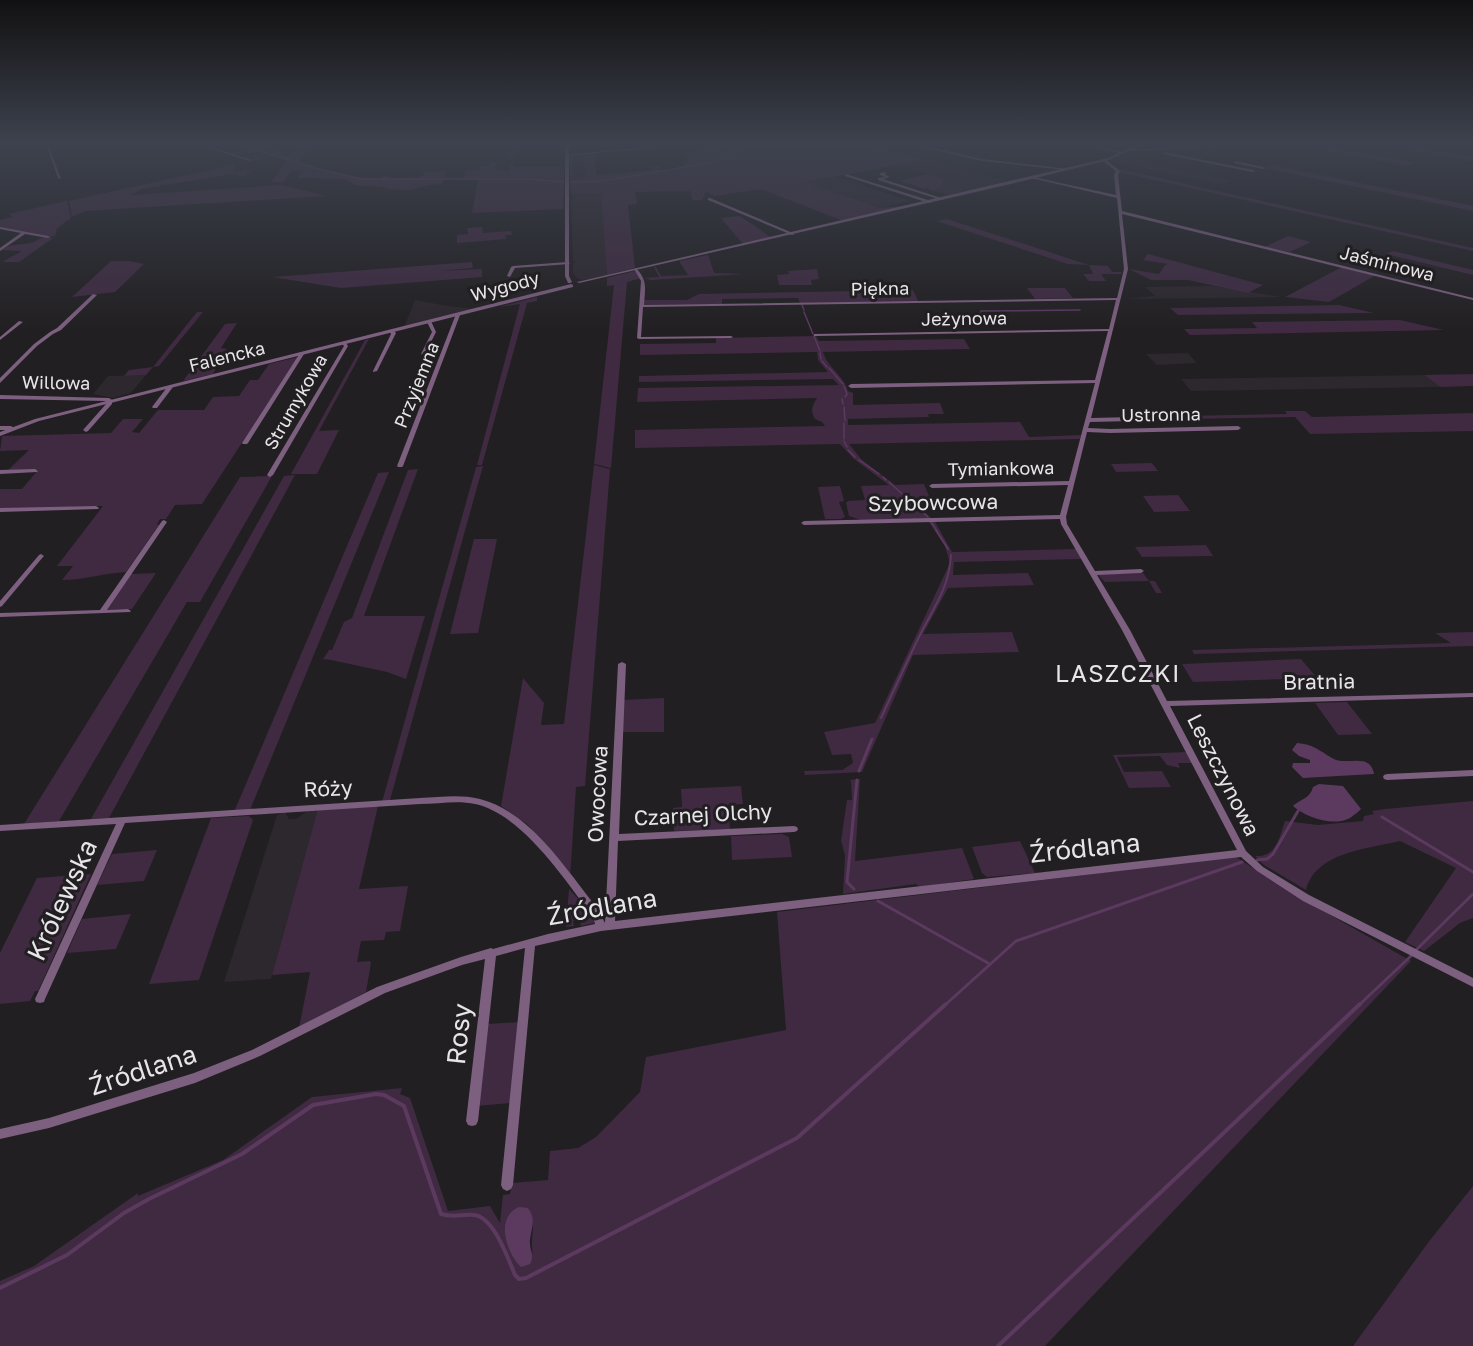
<svg xmlns="http://www.w3.org/2000/svg" width="1473" height="1346" font-family="'Golos Text',sans-serif">
<style>
.built{fill:#2d272e}
.green{fill:#3f2a41;fill-rule:evenodd}
.water{fill:#5c395f}
.lines{fill:none;stroke-linecap:round;stroke-linejoin:round}
.stream-far3{stroke:#5c395f;stroke-width:1.5}
.stream-far2{stroke:#5c395f;stroke-width:2}
.stream-far1{stroke:#5c395f;stroke-width:3}
.stream{stroke:#5c395f;stroke-width:4}
.minor{fill:#7d5f7f;fill-rule:evenodd}
.tertiary{fill:#7d5f7f;fill-rule:evenodd}
.labels{text-anchor:middle;stroke-width:6;stroke-linejoin:round;paint-order:stroke}
.far-street-label{font-size:18px;fill:#e7e5e7;stroke:#211f21}
.street-label{font-size:21px;fill:#e7e5e7;stroke:#211f21}
.quarter-label{font-size:24px;letter-spacing:1.5px;fill:#e7e5e7;stroke:#211f21}
.near-street-label{font-size:26px;fill:#e7e5e7;stroke:#211f21}
</style>
<rect width="100%" height="100%" fill="#211f21"/>
<path class="built" d="M585,155V181H572L571,156Z
M1121,156L1232,181L1221,184L1114,162Z
M928,159L1007,182L947,195L933,191L942,186L941,182L946,180L897,165Z
M834,176L910,201L880,208L804,182Z
M571,193H601L607,275L583,280L578,279L573,273V263L576,262L573,261L572,227L574,226L572,225L571,200L573,199Z
M1212,286L1282,297L1125,299L1155,296L1145,287Z
M415,300L447,306L474,309L404,327Z
M1188,353L1197,363L1157,365L1146,354Z
M146,375L131,393L113,398L93,394L108,376Z
M1424,375L1440,387L1191,391L1181,379Z
M307,811H318L271,979L224,982L277,815L285,812L289,819H296Z"/>
<path class="green" d="M228,144H276L272,149H278L283,156L291,155L300,144H313L299,162C324,173 353,178 381,179L383,176L397,179L419,178L426,172L446,171L444,177L464,178L466,170L478,169L480,166H489L490,162H496L495,169L509,171L510,163H513V167H564L563,209L472,213L478,180L475,179L444,178L442,184L428,185L411,190L387,189L384,187L355,185L346,179L297,178L302,170L292,171L283,182H271L288,160L265,154L258,162L250,159L264,153C252,150 242,157 229,153L245,149Z
M508,144H564V149L515,150L514,157H503L507,156Z
M719,144H751L724,159L754,144H870L924,160L805,182L880,208L913,205L844,221L761,189L715,196L706,192L702,200H693L690,191L635,192L637,204L628,205L635,268L607,275L601,193H571L569,155H573L572,180L585,177L584,154L595,153L596,175L651,170L650,167L660,166L662,171L682,167L688,161L686,151L701,150V147L714,145L713,147H716Z
M1290,144H1314L1417,163L1407,166Z
M1372,144H1399L1473,157V162Z
M232,165L235,166L233,171L251,170L245,177L232,174L141,189L131,195L281,185L326,196L85,211L72,217L69,201Z
M1272,165L1473,206V211L1264,168Z
M1119,169L1473,248V251L1119,172Z
M927,174L947,180L942,182V186L933,191L928,189L929,187L925,189L899,181Z
M67,201L71,218L57,228L55,236L48,237L53,238L19,262H2L22,251L1,250C16,240 26,249 43,237L0,227V220L13,217L9,214Z
M740,216L772,238L743,244L721,218Z
M947,219L1089,265L1108,266L1112,272H1122L1121,274H1101L1106,281H1089L1083,274H1093L1089,265L1068,264L937,221Z
M482,227L483,233L511,231L512,235H505L506,239L457,243V235L468,234L467,228Z
M1288,236L1311,242L1290,252L1265,247Z
M1393,251L1473,270V275L1386,254Z
M1148,254L1263,285L1248,293L1188,280H1151L1129,269L1159,274L1165,265L1168,264L1143,260Z
M708,255L714,273L746,274L651,280L643,278L659,277L654,267H656L661,276L688,275L679,261Z
M111,261H129L144,264L115,292L72,297Z
M472,262L473,268L438,271L482,269V277L341,288L272,277Z
M1342,267L1376,275L1329,302L1285,297Z
M817,269L819,279L811,280L812,285H779L777,275L789,274L788,271Z
M635,271L641,278L627,282L611,468L594,464L614,285L607,286V278Z
M1027,288H1065L1073,298L1035,299Z
M913,290L918,301L800,303L798,298L722,299V304L643,305L644,300H687L699,294Z
M537,297V301L527,303L482,465H477L520,304L499,307Z
M1339,305L1374,313L1178,315L1170,308Z
M197,312H203L159,366L153,367L146,375L124,376L129,370L153,367Z
M1400,320L1444,330L1190,335L1184,329L1257,328L1252,322Z
M237,323L221,348L227,349L213,374L183,381L225,324Z
M816,336L819,341L964,339L970,349L823,352C827,367 844,376 848,391L853,393V405L940,403L944,414H928L929,417L848,419V425L1020,422L1029,437L1081,435L1080,439L849,444L861,459L895,485L924,484L931,501L915,502L932,519L861,520L849,516L846,503L848,501L865,500L861,486L889,485L854,459L840,444L635,448V430L825,426L822,422L815,419C810,410 812,406 817,398L637,402L638,388L839,385L833,379L639,382V376L828,372L818,360L817,352L640,355V344L716,343V338Z
M369,339L319,431L339,430L317,474H291L365,340Z
M298,357L202,504L175,505L166,519H160L157,524L159,525L126,572C104,573 84,580 62,580L73,566H57L103,506L0,509V489H22L38,470H8L29,450L0,451L2,436L111,433L123,419H143L132,432L139,433L158,410H204L213,397L239,396L250,380H258L269,364Z
M1473,374V386L1440,387L1424,375Z
M1285,411H1305L1312,417L1473,413V431L1310,434L1295,417L1183,419L1181,416L1287,414Z
M1152,463L1158,471L1116,472L1111,464Z
M594,465L610,469L585,786L576,787L570,878L528,825L501,806L523,678L544,703L541,725L564,724Z
M483,466L390,800L382,802L476,467Z
M418,469L364,616H425L406,679L387,672L331,660L323,659L329,650H332L344,622L352,618L408,470Z
M389,472L250,810L234,812L378,473Z
M295,475L109,818L91,819L284,476Z
M272,476L200,602H187L59,821L24,824L240,477Z
M840,486L844,501L839,502L845,517L841,519H825L818,487Z
M1178,495L1190,511L1154,512L1143,496Z
M929,522H935L952,552L1076,549L1082,559L954,562L953,575L1028,573L1034,585L948,588L923,634L1012,632L1019,652L913,655L862,772L805,775L804,771L842,770L853,763L851,754L832,755L824,732L875,723L950,563L945,546Z
M474,539H497L478,633L450,634Z
M1206,545L1213,556L1142,557L1135,547Z
M156,573L132,609L107,610L131,574Z
M1143,573L1149,581H1155L1162,593H1156L1149,581L1105,582L1097,574Z
M1473,632V646L1194,654L1192,650L1451,643L1435,633Z
M1301,659L1317,678L1193,682L1182,664Z
M664,698V732H623L622,700Z
M1347,702L1372,734L1338,735L1315,703Z
M1186,752L1192,763H1178L1180,768L1167,765L1160,756L1117,757L1124,772L1162,771L1171,787L1129,788L1113,755Z
M860,779L855,861L962,848L974,879L920,887L916,884L843,894L845,855L841,841L847,800H852L851,781L849,780Z
M741,786L743,804L728,805L730,829L674,831L673,808L682,807L681,789Z
M1473,801V918L1460,923L1424,951L1405,942L1456,868L1400,841C1367,849 1316,852 1306,890L1264,865L1255,856C1277,857 1279,838 1285,821L1318,825L1363,821L1364,816L1374,814L1372,811L1385,809Z
M378,806L359,889L408,886L400,931L386,932L384,940L361,941L357,962L370,961L371,963L366,992L299,1028L310,972L272,975L318,809Z
M249,816L253,820L199,980L149,984L211,818Z
M782,834L789,837L792,857L732,860L731,836Z
M1020,841L1035,873L987,877L982,873L972,847Z
M157,850L144,881L97,885L112,854Z
M1236,857L1288,891L1411,961L1045,1346H0V1281L34,1266L138,1193V1196L223,1160L312,1097L402,1088L400,1094L410,1098L448,1211L490,1206L500,1223L503,1195L510,1194L512,1183L548,1180L550,1151L578,1148L596,1137L640,1092L646,1057L786,1030L777,912ZM528,1208C538,1223 529,1238 533,1254L511,1213Z
M91,874L38,991H35L30,1001L0,1004V953L37,878Z
M569,889L593,915L594,923L581,926L579,920L573,921L574,926L566,927Z
M131,914L116,949L67,953L82,919Z
M519,1022L511,1103L477,1106L487,1024Z
M1473,1186V1346H1353L1427,1244Z"/>
<path class="water" d="M1297,743C1313,744 1320,751 1332,758C1345,767 1370,751 1374,774L1303,778L1292,767L1293,763H1310V760L1299,756L1292,750Z
M1319,784L1343,786L1361,809C1359,811 1357,813 1354,815C1339,829 1306,818 1293,806C1300,799 1310,799 1313,787Z
M519,1207L528,1208C537,1220 531,1228 530,1240C529,1250 535,1255 530,1264L521,1267C507,1254 494,1217 519,1207Z"/>
<g class="lines">
<path class="stream-far3" d="M234,144L313,167
M315,168L362,179H529L563,182
M571,182L602,181L715,162L750,144
M802,305L804,310
M804,312L813,334
M975,325L981,311L1080,310
M814,336L820,351
M820,353L821,359
M822,361L827,367
M829,368L843,384
M844,386L847,394L845,397
M842,399L843,404
M844,407L845,421
M844,423V439
M844,441L847,447
M848,450L855,457
M859,460L879,474
M883,477L886,480
M889,482L928,517
M931,522L937,531"/>
<path class="stream-far2" d="M936,530L948,549
M881,718C894,690 907,661 921,633C935,605 949,588 951,555"/>
<path class="stream-far1" d="M859,771L872,739
M1382,817L1473,872
M1257,860L1267,859L1273,854L1298,811
M854,889L847,882L857,780
M878,901L988,963
M1415,951L1473,894
M945,1005L1016,941L1242,862
M1359,1005L1412,955"/>
<path class="stream" d="M0,1288L67,1255L124,1213L149,1199L242,1154L313,1105L376,1094L384,1095L404,1106L441,1214C453,1218 462,1214 474,1215C494,1217 508,1259 515,1275L519,1279L526,1278L797,1138L946,1004
M998,1346L1360,1004"/>
<path class="minor" d="M46,144H48L61,179L58,178Z
M197,144H201L252,160L249,161Z
M679,144H690L567,156L565,155Z
M909,144H914L982,159L1068,169L1066,170L982,161Z
M1085,144H1090L1124,153L1122,154Z
M1262,144H1287L1127,151L1125,150Z
M1164,152L1253,170L1255,171L1253,172L1163,154Z
M1103,159H1105L1120,171L1118,175L1122,211L1473,298V300L1122,214L1128,269L1091,418L1179,416L1182,418L1179,420L1090,422L1088,428L1110,429L1238,426L1241,428L1238,430L1110,433L1087,432L1066,517L1067,524L1095,571L1141,569L1144,571L1141,573L1097,575L1130,630L1167,701L1473,693V697L1170,706L1246,851L1263,867L1309,895L1473,978V987L1303,901L1257,871L1241,857L601,931L535,946L513,1185L511,1189L507,1191L503,1189L501,1185L525,948L496,956L478,1121L476,1125L472,1126L468,1125L466,1121L485,959L462,965L385,993L260,1056L195,1083L49,1128L0,1139V1129L49,1118L194,1073L252,1050L377,987L461,957L491,948L493,949L548,934L595,924L593,917C565,880 522,814 475,804C457,800 438,804 420,804L125,823L45,999L44,1002L40,1003L36,1002L35,999L116,824L0,831V825L420,798C440,797 461,794 480,799C521,810 549,846 574,878C582,889 591,900 599,911C602,915 603,920 605,923L618,664L622,662L626,664L619,834L794,826L797,827L798,829L797,831L794,832L618,841L615,921L1237,850L1122,630L1061,524L1060,519L804,525L801,523L804,521L1060,515L1068,485L932,488L929,486L932,484L1069,481L1095,383L851,388L848,386L851,384L1095,380L1108,331L816,336H814V334L1109,329L1116,300L643,307L641,337L731,336L733,337L731,338L639,339L637,338L641,281L634,269L636,268C648,281 645,288 644,305L1117,298L1124,269L1117,198L1031,178L1033,177L1116,195L1114,175L1116,171L1103,161Z
M1235,161L1263,167L1265,168L1263,169L1234,163Z
M886,172V174H884L890,177L883,179L944,199L941,200L878,180V178L885,177L880,175V173Z
M846,174L931,201L932,202L929,203L845,176Z
M708,198H710L795,234L792,235L708,200Z
M0,227L48,236L50,237L48,238L25,234L0,251V248L21,233L0,229Z
M568,262L570,263L569,264L515,268L510,277L507,276L511,267L513,266Z
M93,294L97,295L61,330L53,334L37,346L0,383V378L34,344L50,332L57,328Z
M456,314L460,315L403,466L402,467H398L397,466Z
M19,321L23,322L0,340V337Z
M427,321H431L436,332L425,354L423,355L421,354L432,332L427,322Z
M390,331H394L396,333L377,371L373,372V371L391,334L390,332Z
M342,343H346L348,346L273,475L270,477L268,476L267,475L344,346L342,344Z
M300,353L304,354L248,443L247,444H243L242,443Z
M168,386L173,387L157,408H153L152,407Z
M0,395L109,398L112,400V404L88,431L86,432L83,430L106,404V401L0,399Z
M0,426H11L14,428L11,430H0Z
M35,469L38,471L37,472L0,474V470Z
M96,506L99,508L98,509L0,512V508Z
M164,520L167,522L107,610L128,609L131,611L130,612L0,617V613L100,610L162,521Z
M41,554L44,556L43,557L2,606L0,607V601L39,555Z
M1473,770V776L1387,780L1384,779L1383,777L1384,775L1387,774Z"/>
<path class="tertiary" d="M565,144H569V276L572,282L570,283H568L565,276Z
M1139,144H1144L1109,160L1015,183L579,283L577,282L1108,158Z
M571,284L573,285V287L39,421L0,436V432L35,419Z"/>
</g>
<linearGradient id="sky" x2="0" y2="1"><stop stop-color="#121112"/><stop offset="0.43" stop-color="#3d424e"/><stop offset="1" stop-color="#3d424e" stop-opacity="0"/></linearGradient>
<rect width="1473" height="332" fill="url(#sky)"/>
<g class="labels">
<g class="far-street-label">
<text transform="translate(1387 264) rotate(14)" y="6">Jaśminowa</text>
<text transform="translate(505 287) rotate(-15)" y="6">Wygody</text>
<text transform="translate(880 289) rotate(-1)" y="6">Piękna</text>
<text transform="translate(964 319) rotate(-1)" y="6">Jeżynowa</text>
<text transform="translate(227 357) rotate(-14)" y="6">Falencka</text>
<text transform="translate(56 383) rotate(1)" y="6">Willowa</text>
<text transform="translate(417 385) rotate(-68)" y="6">Przyjemna</text>
<text transform="translate(296 402) rotate(-60)" y="6">Strumykowa</text>
<text transform="translate(1161 415) rotate(-1)" y="6">Ustronna</text>
<text transform="translate(1001 469) rotate(-1)" y="6">Tymiankowa</text>
</g>
<g class="street-label">
<text transform="translate(933 503) rotate(-1)" y="7">Szybowcowa</text>
<text transform="translate(1319 682) rotate(-1)" y="7">Bratnia</text>
<text transform="translate(1223 775) rotate(63)" y="7">Leszczynowa</text>
<text transform="translate(328 789) rotate(-3)" y="7">Róży</text>
<text transform="translate(598 794) rotate(-87)" y="7">Owocowa</text>
<text transform="translate(703 815) rotate(-3)" y="7">Czarnej Olchy</text>
</g>
<g class="quarter-label">
<text x="1118" y="682">LASZCZKI</text>
</g>
<g class="near-street-label">
<text transform="translate(1085 848) rotate(-6)" y="9">Źródlana</text>
<text transform="translate(62 900) rotate(-65)" y="9">Królewska</text>
<text transform="translate(602 907) rotate(-10)" y="9">Źródlana</text>
<text transform="translate(459 1034) rotate(-84)" y="9">Rosy</text>
<text transform="translate(143 1070) rotate(-18)" y="9">Źródlana</text>
</g>
</g>
</svg>
